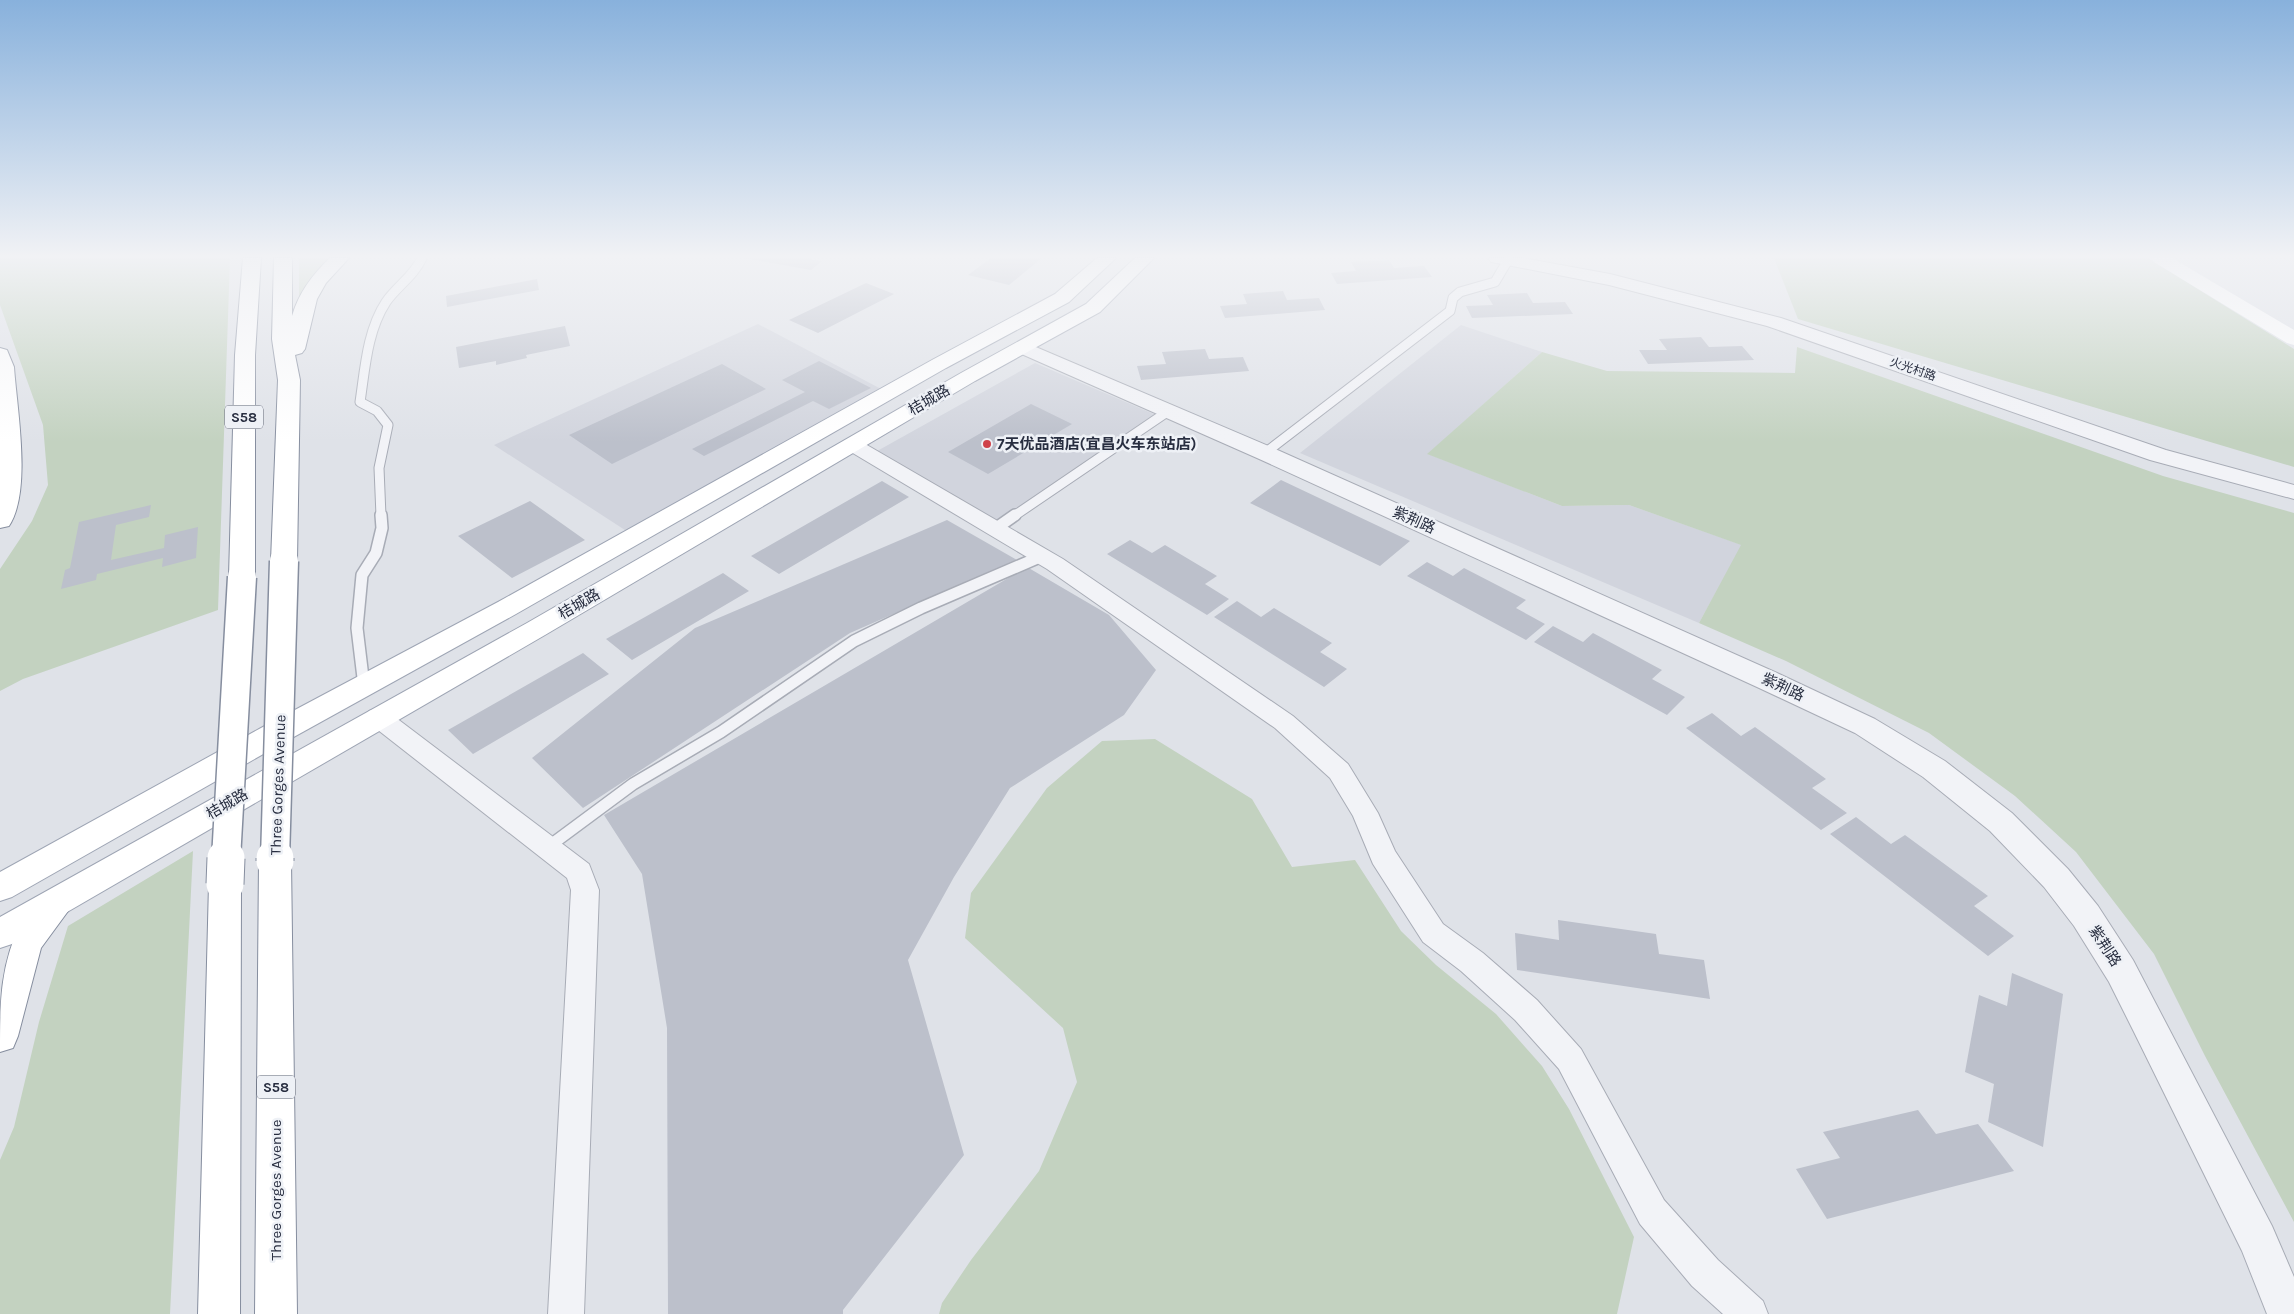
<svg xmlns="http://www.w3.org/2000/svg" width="2294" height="1314" font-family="Karla,'Noto Sans SC',sans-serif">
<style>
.built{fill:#d1d4dd}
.green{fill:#c3d2c0}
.building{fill:#bcc0cb}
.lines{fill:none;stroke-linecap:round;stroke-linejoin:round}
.service-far1-casing{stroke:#a8acb6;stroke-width:11}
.service-casing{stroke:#a8acb6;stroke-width:14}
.minor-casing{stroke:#a8acb6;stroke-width:2}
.tertiary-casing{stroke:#a8acb6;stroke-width:2}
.primary-casing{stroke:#9ea5b4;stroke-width:2}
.motorway-casing{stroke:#868e9f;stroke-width:2}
.service-far1{stroke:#f2f3f7;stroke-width:9}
.service{stroke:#f2f3f7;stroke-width:11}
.minor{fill:#f2f3f7;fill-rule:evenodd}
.tertiary{fill:#f2f3f7;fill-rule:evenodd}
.secondary{fill:#fff;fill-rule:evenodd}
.primary{fill:#fff;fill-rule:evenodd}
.motorway{fill:#fff;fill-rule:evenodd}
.motorway-bridge-far1-casing{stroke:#868e9f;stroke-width:31;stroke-linecap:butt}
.motorway-bridge-casing{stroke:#868e9f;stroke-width:39;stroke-linecap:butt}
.motorway-bridge-far1{stroke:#fff;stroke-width:28}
.motorway-bridge{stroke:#fff;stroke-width:37}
.poi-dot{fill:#cf424a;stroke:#eef1f6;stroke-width:2}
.labels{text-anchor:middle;stroke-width:5;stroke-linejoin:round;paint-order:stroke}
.far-street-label{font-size:12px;fill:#282e40;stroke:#eef1f6}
.shield{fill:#eef1f6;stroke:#636877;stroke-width:1}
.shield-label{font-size:14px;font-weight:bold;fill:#282e40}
.street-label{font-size:15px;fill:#282e40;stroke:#eef1f6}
.poi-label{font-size:15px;font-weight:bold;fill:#282e40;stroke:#eef1f6;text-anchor:start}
</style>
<rect width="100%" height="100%" fill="#dfe2e8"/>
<path class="built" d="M758,324L883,390L628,532L494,445Z
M1461,325L1542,352L1428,454L1562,506L1629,505L1742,545L1699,623L1300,453Z
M1035,363L1156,415L995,529L870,455Z"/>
<path class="green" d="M0,258H230L218,610L23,679L0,691V569L32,521L48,485L43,425L0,305Z
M299,258H336L317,276L299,300Z
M1774,258H2148L2294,349V467L1798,319Z
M1797,347L2163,476L2294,513V1222L2205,1056L2154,954L2076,852L2015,796L1929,733L1786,661L1699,623L1741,545L1629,505L1562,506L1427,454L1542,352L1607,371L1795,373Z
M1155,739L1252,799L1292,867L1355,860L1401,931L1436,965L1496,1014L1542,1066L1569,1109L1634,1237L1617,1314H939L942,1303L971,1260L1039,1171L1077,1082L1063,1028L965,938L971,893L1047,788L1102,741Z
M193,851L170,1314H0V1160L14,1127L39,1022L68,926Z"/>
<path class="building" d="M744,258H810L809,259L822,261L811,270Z
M991,258H1042L1009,285L968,275Z
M1389,260L1394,268L1424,266L1432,277L1337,284L1331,273L1356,271L1351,262Z
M537,279L539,290L447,307L446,296Z
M866,283L894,294L818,333L789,320Z
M1283,291L1287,300L1319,298L1325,310L1225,318L1220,306L1247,304L1243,294Z
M1527,293L1533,303L1565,302L1573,314L1472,318L1466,306L1493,305L1487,295Z
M565,326L570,346L526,355L527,358L496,365V361L459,368L456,347Z
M1701,337L1709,347L1742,346L1754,360L1648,364L1639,350H1667L1659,339Z
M1205,349L1209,359L1243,357L1249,371L1141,380L1137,366L1166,364L1162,352Z
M819,361L871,388L829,409L813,401L704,456L692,449L805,392L782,380Z
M722,364L766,389L612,464L569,435Z
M1031,404L1072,424L988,474L948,452Z
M1281,480L1410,541L1380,566L1250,503Z
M882,481L909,497L779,574L751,556Z
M530,501L585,540L512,578L458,536Z
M151,505L149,517L116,525L111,560L164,548L165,535L198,527L196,558L162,567L163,558L97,574L96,580L61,589L65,570L70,568L79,522Z
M947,520L1017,560L850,633L583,808L532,758L695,628Z
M1130,540L1152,553L1165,545L1217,576L1205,584L1229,599L1207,615L1107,554Z
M1427,562L1453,576L1464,568L1526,600L1516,608L1545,624L1526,640L1407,576Z
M1027,567L1109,615L1156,670L1124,715L1010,788L954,877L908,960L964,1155L843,1310V1314H668L667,1028L642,874L604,815Z
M723,573L749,591L632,660L606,639Z
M1237,601L1261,617L1274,608L1332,643L1320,652L1347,669L1324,687L1214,617Z
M1553,626L1583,642L1593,633L1662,670L1652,679L1685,697L1667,715L1534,642Z
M583,653L609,674L473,754L448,730Z
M1712,713L1741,736L1755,727L1826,779L1812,788L1847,813L1821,830L1686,728Z
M1856,817L1891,844L1905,835L1988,896L1974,906L2014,936L1988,956L1830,834Z
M1558,920L1656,934L1659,954L1704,960L1710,999L1517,970L1515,933L1559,940Z
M2012,973L2063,994L2043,1147L1988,1122L1994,1084L1965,1072L1979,995L2007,1006Z
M1918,1110L1936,1134L1978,1124L2014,1171L1827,1219L1796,1169L1840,1158L1823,1132Z"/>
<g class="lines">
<defs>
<path id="service-far1" d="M1265,453L1450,311L1453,298L1460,292L1495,282L1508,260
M381,516L379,468L388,425L377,411L360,402C365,369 367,331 386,302C397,286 414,276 422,258
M1014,516L1167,412"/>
<path id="service" d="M995,529L1015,515
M364,686L357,628L362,575L376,553L382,528L381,515
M548,847L633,784L721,732L854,641L921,608L1042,556"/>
<path id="minor" d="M853,439L860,441L1063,559L1293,716L1348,764L1378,813L1395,851L1443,924L1483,953L1537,1000L1581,1049L1664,1200L1718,1260L1763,1301L1768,1314H1723L1692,1286L1640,1224L1559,1069L1515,1020L1461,971L1423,942L1373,864L1353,816L1330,778L1275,728L1047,569L846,449L843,445L846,441Z
M378,708L387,711L589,864L599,890L584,1314H548L571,890L567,878L369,723L366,717L369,711Z"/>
<path id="tertiary" d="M1488,258H1523L1610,274L1781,318L2166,450L2294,485V499L2150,460L1767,326L1609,285L1497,263L1491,262Z
M1024,342L1273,448L1777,673L1875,719L1945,761L2012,813L2068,869L2098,906L2133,960L2272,1226L2294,1277V1314H2267L2242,1251L2134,1032L2109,982L2074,926L2044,887L1990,831L1923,777L1855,733L1757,687L1257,458L1017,352L1014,348L1017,344Z"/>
<path id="primary" d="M1097,258H1116L1069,302L946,368L516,614L281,744L12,897L0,901V872L261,728L498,602L932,360L1055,294Z
M1135,258H1154L1100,312L975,381L545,635L12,944L0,948V917L527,623L961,373L1086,304Z"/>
<path id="motorway" d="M243,258H261L255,355V577L251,583L242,585L233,583L229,577L235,355Z
M274,258H292V316C299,292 313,274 330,258H349L326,283L317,299L305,349L302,353L295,355L300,380L297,561L293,567L284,569L275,567L271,561L278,380L272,339Z
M0,348L7,350L14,367C17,410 32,491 9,526L0,528Z
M275,848L286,852L291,861L297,1314H255L259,861L264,852Z
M225,871L237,875L241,884L240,1314H198L209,884L213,875Z
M57,889L69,893L74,903L41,948L18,1036L13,1048L0,1052C0,1002 0,963 23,919C32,906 42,894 57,889Z"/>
</defs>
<use href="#service-far1" class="service-far1-casing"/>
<use href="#service" class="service-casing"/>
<use href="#minor" class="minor-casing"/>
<use href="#tertiary" class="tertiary-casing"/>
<use href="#primary" class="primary-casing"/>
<use href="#motorway" class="motorway-casing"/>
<use href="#service-far1" class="service-far1"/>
<use href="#service" class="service"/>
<use href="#minor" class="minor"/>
<use href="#tertiary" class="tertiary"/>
<path class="secondary" d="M2151,258H2172L2294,330V345L2287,343L2154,262Z"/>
<use href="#primary" class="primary"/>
<use href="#motorway" class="motorway"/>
<defs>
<path id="motorway-bridge-far1" d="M226,859L242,577
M275,859L284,561"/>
<path id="motorway-bridge" d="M275,861V858
M225,884L226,858"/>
</defs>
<use href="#motorway-bridge-far1" class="motorway-bridge-far1-casing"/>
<use href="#motorway-bridge" class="motorway-bridge-casing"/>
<use href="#motorway-bridge-far1" class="motorway-bridge-far1"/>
<use href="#motorway-bridge" class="motorway-bridge"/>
</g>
<linearGradient id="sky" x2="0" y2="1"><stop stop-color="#88b1dc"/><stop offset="0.58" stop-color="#f1f2f5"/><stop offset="1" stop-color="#f1f2f5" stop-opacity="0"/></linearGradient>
<rect width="2294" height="442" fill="url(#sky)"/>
<circle class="poi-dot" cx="987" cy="444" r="5"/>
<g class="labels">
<g class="far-street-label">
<text transform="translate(1913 369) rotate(19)" y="4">火光村路</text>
</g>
<g class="shield">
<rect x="225" y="405.5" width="38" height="23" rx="4"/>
<rect x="257" y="1075.5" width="38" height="23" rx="4"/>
</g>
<g class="shield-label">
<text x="244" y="422">S58</text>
<text x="276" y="1092">S58</text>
</g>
<g class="street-label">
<text transform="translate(929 400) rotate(-30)" y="5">桔城路</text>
<text transform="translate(1414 520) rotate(24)" y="5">紫荆路</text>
<text transform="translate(579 604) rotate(-30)" y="5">桔城路</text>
<text transform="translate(1783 687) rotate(25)" y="5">紫荆路</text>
<text transform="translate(278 785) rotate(-88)" y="5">Three Gorges Avenue</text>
<text transform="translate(227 804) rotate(-30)" y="5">桔城路</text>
<text transform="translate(2105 946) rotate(57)" y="5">紫荆路</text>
<text transform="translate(276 1190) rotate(-90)" y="5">Three Gorges Avenue</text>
</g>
<g class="poi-label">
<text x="997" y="449">7天优品酒店(宜昌火车东站店)</text>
</g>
</g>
</svg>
